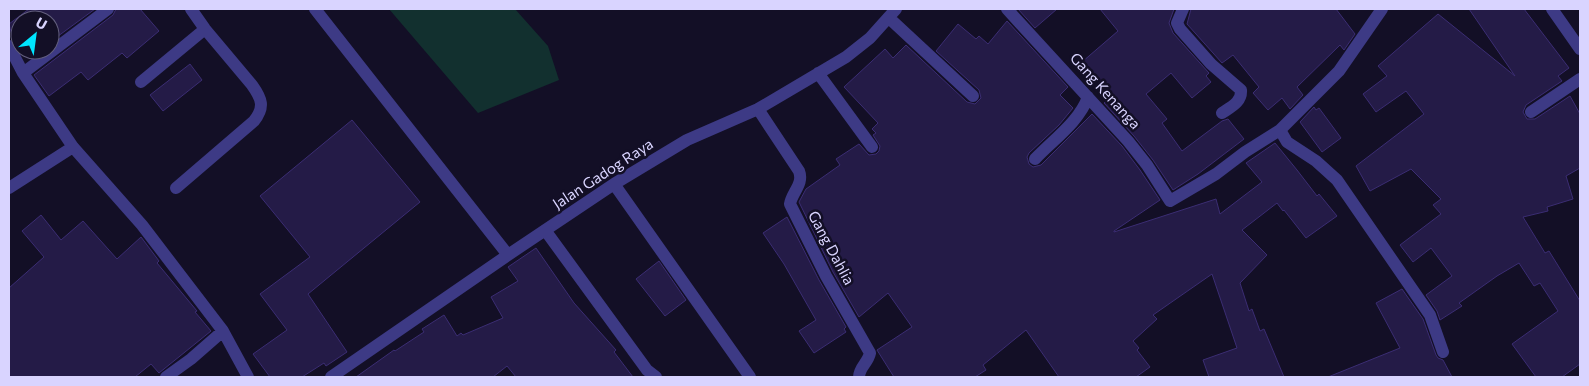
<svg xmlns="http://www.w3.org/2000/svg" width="1589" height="386" font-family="Commissioner,sans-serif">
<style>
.green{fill:#12302f}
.building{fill:#241b47;stroke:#3b2d73}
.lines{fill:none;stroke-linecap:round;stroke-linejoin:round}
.minor{stroke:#3d3a85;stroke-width:12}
.labels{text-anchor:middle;stroke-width:5;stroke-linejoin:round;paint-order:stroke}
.street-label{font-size:15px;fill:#d9d4ff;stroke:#130f26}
</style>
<rect width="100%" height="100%" fill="#130f26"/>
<path class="green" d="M389,9H515L548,46L559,80L478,113Z"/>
<path class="building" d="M29,9H95L50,42V20H20V50L13,39L9,24Z
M116,9H140L159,31L127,58L122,53L88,80L81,72L49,96L34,75L113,15Z
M1018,9H1057L1035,28Z
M1100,9H1174L1169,23L1173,33L1209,73L1206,76L1211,82L1192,98L1171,73L1146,94L1167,119L1162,123L1182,151L1222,121L1228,119L1244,139L1198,174L1173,190L1153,160L1134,136L1104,103L1111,97L1082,62L1118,31Z
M1191,9H1336L1355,34L1344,50L1340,45L1297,87L1303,95L1290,109L1282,98L1268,110L1253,93L1259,87L1233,55L1222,63L1187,24Z
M1469,9H1524L1569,68L1558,76L1562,81L1526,105L1523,112L1527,119H1535L1570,96L1580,114V168L1566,176L1573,199L1547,207L1548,211L1523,217L1545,253L1549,251L1580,301V364L1562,377H1536L1512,344L1558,311L1540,283L1534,286L1519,263L1497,276L1459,303L1462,306L1440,320L1437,311L1426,295L1452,276L1431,248L1413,262L1400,245L1441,214L1433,205L1441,199L1411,169L1370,191L1356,166L1424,114L1406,91L1376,112L1363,94L1387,76L1378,66L1438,14L1515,76Z
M1007,21L1068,87L1060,95L1073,108L1059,125L1029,153L1027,157L1029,164L1033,167L1041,165L1092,114L1122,146L1140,170L1160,200L1114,231V232L1216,199L1220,214L1262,182L1246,163L1275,143L1297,170L1317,196L1319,194L1337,216L1306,238L1284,210L1283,211L1277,203L1242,230L1267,255L1240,283L1249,311L1252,309L1260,331L1264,329L1284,377H1209L1203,360L1237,348L1212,274L1153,315L1157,319L1133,341L1139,348L1137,350L1150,367L1136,377H1059L1026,330L983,365L986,370L975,377H894L877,350L912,327L888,293L859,317L833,272L799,202L806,189L840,165L836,159L859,144L869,155L876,154L879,151L880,146L873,135L876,133L872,129L878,123L844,87L885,49L893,58L906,45L967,102L975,104L981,98L979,90L936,51L958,24L976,39L979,36L988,44Z
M190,64L202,80L163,111L150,95Z
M1314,107L1316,110L1319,108L1341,138L1322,152L1300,122Z
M352,120L420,202L308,294L347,352L326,366L324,363L302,377H270L253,354L287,330L260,294L310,257L260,196Z
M41,215L61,240L83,221L117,259L141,237L159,261L157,263L197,311L195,312L211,331L159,373L151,364L135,377H9V288L44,257L22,231Z
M787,217L819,280L846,327L844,329L846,332L814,353L799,331L816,320L784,264L763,233Z
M536,248L574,303L616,350L614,352L633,377H516L507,366L493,377H356L394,350L395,351L424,332L422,329L444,315L457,336L461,333L463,335L503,318L491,297L518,281L508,267Z
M659,261L686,300L665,316L636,279Z
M1402,289L1423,319L1436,355L1438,358L1443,360L1452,377H1328L1400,348L1376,303Z"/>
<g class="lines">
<path class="minor" d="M315,9L508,255
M1007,9L1128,141L1147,165L1170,201L1216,174L1245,152L1280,130L1339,71L1382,9
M1183,9L1177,23L1180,29L1211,64L1241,90C1242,102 1231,107 1222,113
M1552,9L1580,49
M889,18L973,96
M9,46L23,73L73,147L142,225L223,331L248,377
M23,73L108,9
M818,73L872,147
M141,82L205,29
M758,109L799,171C804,184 792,192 790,204L826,276L870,353C868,363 859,367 859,377
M1531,112L1580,79
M1280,130L1287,142L1316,161L1337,180L1430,315L1443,352
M1035,159C1053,140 1079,122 1088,97
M614,184L750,377
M9,188L73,147
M176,188L254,121C265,107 262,99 252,85L205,29L191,9
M545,230L647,370L656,377
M166,377L191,359L223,331
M331,377L508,255L614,184L687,140L758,109L846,57L870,38L896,9"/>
</g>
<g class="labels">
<g class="street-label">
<text transform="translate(1105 91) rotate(48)" y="5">Gang Kenanga</text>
<text transform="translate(603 174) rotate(-33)" y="5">Jalan Gadog Raya</text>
<text transform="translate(831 248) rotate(62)" y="5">Gang Dahlia</text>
</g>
</g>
<rect width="1589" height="386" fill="none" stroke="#d9d4ff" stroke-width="20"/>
<g transform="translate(35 35) rotate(29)"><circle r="24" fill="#130f26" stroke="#625e7d"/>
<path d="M0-4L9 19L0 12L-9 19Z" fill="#00e5ff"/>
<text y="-8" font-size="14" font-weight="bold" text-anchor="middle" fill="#d9d4ff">U</text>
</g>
</svg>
